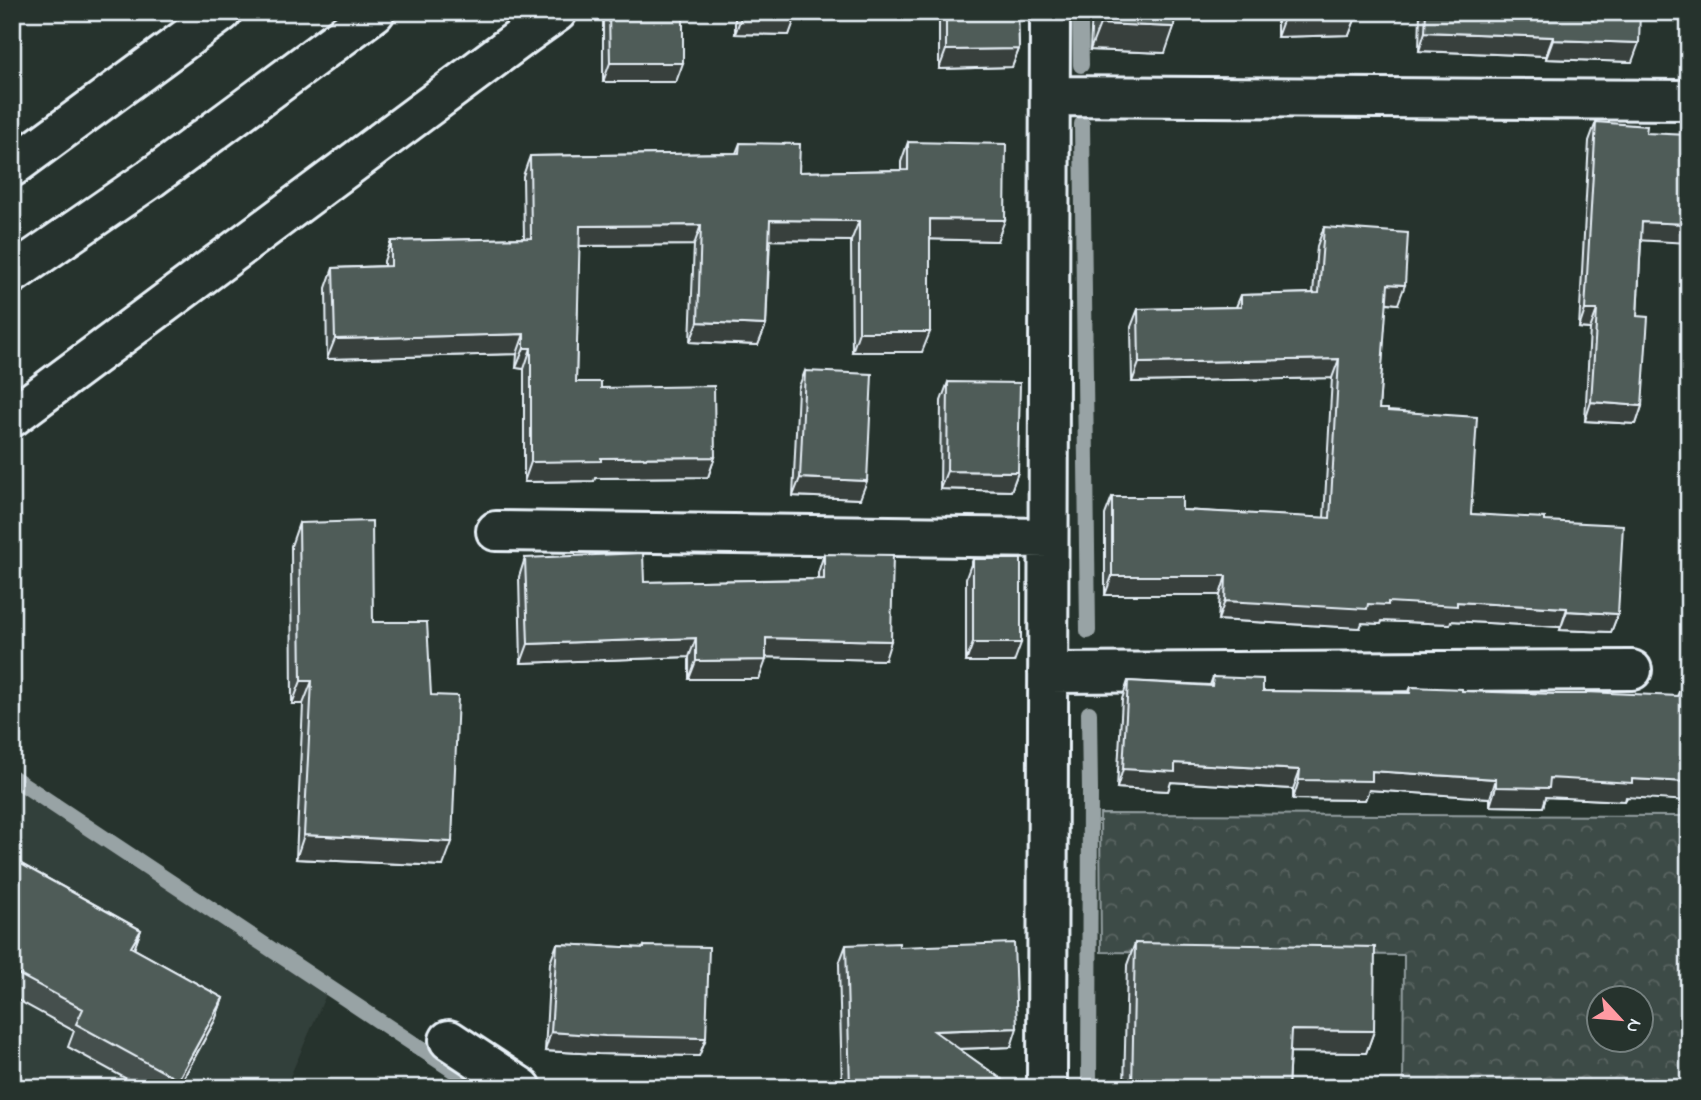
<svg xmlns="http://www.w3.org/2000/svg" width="1701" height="1100" font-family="'Indie Flower',sans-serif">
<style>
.built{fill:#333f3a}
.forest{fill:url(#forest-crowns);stroke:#939ea0;stroke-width:2;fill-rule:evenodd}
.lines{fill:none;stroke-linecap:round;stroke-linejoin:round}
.stream{stroke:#98a3a5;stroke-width:16}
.street-casing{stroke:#e8f1f8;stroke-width:44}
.highway-casing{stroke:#e8f1f8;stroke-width:44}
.street{stroke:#26332d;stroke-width:38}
.highway{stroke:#26332d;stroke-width:38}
.wall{fill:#454f4d;stroke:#e8f1f8;stroke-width:2}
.shaded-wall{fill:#38403e;stroke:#e8f1f8;stroke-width:2}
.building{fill:#505c59;stroke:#e8f1f8;stroke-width:2}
</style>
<defs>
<pattern id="forest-crowns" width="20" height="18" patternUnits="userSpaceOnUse" patternTransform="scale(1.75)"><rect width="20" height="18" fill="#3e4b47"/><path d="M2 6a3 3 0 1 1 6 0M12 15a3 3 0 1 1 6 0" fill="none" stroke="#5a6562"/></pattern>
</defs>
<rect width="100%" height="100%" fill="#26332d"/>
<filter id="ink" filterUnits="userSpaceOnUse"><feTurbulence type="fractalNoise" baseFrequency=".0143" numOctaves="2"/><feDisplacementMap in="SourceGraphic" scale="14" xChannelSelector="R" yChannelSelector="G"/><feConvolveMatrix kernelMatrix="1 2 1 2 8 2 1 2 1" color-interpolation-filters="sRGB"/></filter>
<g filter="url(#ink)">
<path class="built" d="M12,787L328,990L285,1088H12Z"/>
<path class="forest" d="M1100,814L1689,816V1086L1403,1087L1404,955L1101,952ZM1600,998H1642V1040H1600Z"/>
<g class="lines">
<path class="stream" d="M1080,12L1081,65
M1082,124L1088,631
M1089,713L1090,790L1089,1088
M12,777L480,1088"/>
<defs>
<path id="street" d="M1050,96L1689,100
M12,417L526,34L557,12
M496,531L1048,538
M1048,673L1632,670
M449,1040L522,1088
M1047,1088L1050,12"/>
<path id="highway" d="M12,167L222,12
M12,274L151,178L375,12"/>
</defs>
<use href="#street" class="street-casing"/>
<use href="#highway" class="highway-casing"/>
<use href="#street" class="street"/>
<use href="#highway" class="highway"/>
</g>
<path class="wall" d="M603,12H683L676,82H603Z
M735,12H796L789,35L735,34Z
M939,12H1018L1019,49L1012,67L939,69Z
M1092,12H1175L1165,53L1090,50Z
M1277,12H1356V17L1349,35L1277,37Z
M1420,12H1640L1632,62L1546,59V56L1419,51Z
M1596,122L1641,241L1637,316L1642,406L1636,424L1585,421L1590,329L1579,328L1589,141Z
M908,142L997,241L930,239L922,352H852L851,241L770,240L766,325L758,345L690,342L694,245L579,246L576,382L601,388L715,457L708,477L595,478L594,481L524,482V369L516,368L517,354L327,359L326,288L333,268L384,266V261L391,241L524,238L523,176L530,156L736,153L740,143L799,172L901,170V162Z
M1324,227L1398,304L1386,303L1379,409L1388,411L1471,514L1545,521L1618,614L1611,632L1560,630L1561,627L1451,621L1450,624L1382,621L1381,624L1362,623L1360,628L1218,620L1220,595H1105V515L1112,497L1182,510L1324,518L1332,378L1132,382L1131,327L1138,309L1236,307L1241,295L1313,293L1317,246Z
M805,371L860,499L793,496L798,389Z
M948,382L1018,472L1011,491L940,489L941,401Z
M299,523L373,622L431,695L443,866L296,859L303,704H292L291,546Z
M824,554L885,660L766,657L759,679H689V657L521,663L519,577L525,558L644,582L818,579V573Z
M973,559L1014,662H966V578Z
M1213,677L1263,691L1408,693L1411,687L1462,691L1557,694L1677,696L1679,692L1689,693L1625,801L1546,797L1543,807L1490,806V798L1369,790L1365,800L1293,799V789L1171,782L1168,791L1117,788L1122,699L1128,681L1210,685Z
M12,859L141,930L134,949L223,998L215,1020L178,1088H143L68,1047L74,1031L12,997Z
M1135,943L1374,1031L1366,1053L1290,1052L1288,1088H1124L1127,965Z
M557,944L643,948L644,946L706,1038L699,1056L598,1054L545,1051L550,963Z
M846,945L899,947L1011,1047L959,1049L1014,1088H842L839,964Z"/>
<path class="shaded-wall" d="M742,15L796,16L789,35L735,34Z
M1356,17L1349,35L1277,37L1284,18Z
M1100,24L1174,27L1165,53L1090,50Z
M1425,32L1553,37L1546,56L1419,51Z
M1553,40L1639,43L1632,62L1546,59Z
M1019,49L1012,67L939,69L946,50Z
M610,63H683L676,82H603Z
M930,219L1005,220L997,241L922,239Z
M770,220L859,221L851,241L763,240Z
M1642,222L1689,224V243L1635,240Z
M701,225L694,245L572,246L580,226Z
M1388,284L1405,285L1398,304L1381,302Z
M1585,310H1597L1590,329L1579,328Z
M698,322L766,325L758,345L690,342Z
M859,332H930L922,352H852Z
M524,334L517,354L327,359L335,339Z
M524,348H531L524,369L516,368Z
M1339,359L1332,378L1132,382L1139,363Z
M1591,402L1642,406L1636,424L1585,421Z
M715,457L708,477L595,478L594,481L524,482L531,462L601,458Z
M947,471L1018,472L1011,491L940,489Z
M800,478L867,481L860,499L793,496Z
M1112,576H1226L1220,595H1105Z
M1225,601L1368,604L1388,602H1457L1567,608L1561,627L1451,621L1450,624L1382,621L1381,624L1362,623L1360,628L1218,620Z
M1567,611L1618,614L1611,632L1560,630Z
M696,638L689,657L521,663L528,644Z
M766,638L891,641L885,660L759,657Z
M973,643H1021L1014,662H966Z
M766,660L759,679H689L696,661Z
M301,681H312L303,704H292Z
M1175,763L1300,770L1293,789L1171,782L1168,791L1117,788L1123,769Z
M1372,771L1496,779L1490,798L1369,790L1365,800L1293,799L1299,780Z
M1550,778L1632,779L1689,782V801L1626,797L1625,801L1546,797L1543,807L1490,806L1496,787Z
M304,835L452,842L443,866L296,859Z
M141,930L133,952L131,947Z
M223,998L215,1020L178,1088H175L178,1080Z
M1017,1028L1011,1047L927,1050L934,1031Z
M1291,1030L1374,1031L1366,1053L1283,1052Z
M551,1032L706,1038L699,1056L598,1054L545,1051Z"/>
<path class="building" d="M609,12H683V63H610Z
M742,12H796V16L742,15Z
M946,12H1018L1019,49L946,50Z
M1100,12H1175L1174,27L1100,24Z
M1284,12H1356V17L1284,18Z
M1426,12H1640L1639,43L1553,40V37L1425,32Z
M1596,122L1647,126L1646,133L1689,135V224L1642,222L1637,316L1648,317L1642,406L1591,402L1597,310H1585Z
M908,142L1006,144L1005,220L930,219V332H859V221L770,220L766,325L698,322L701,225L580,226L576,382H601V388L714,386L715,457L601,458V461L531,462V348H524V334L335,339L333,268L391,266V241L531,238L530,156L739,153L740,143L800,144L799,172L908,170Z
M1324,227L1408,233L1405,285L1388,284L1379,409H1388V411L1477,417L1471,514L1545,518V521L1623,525L1618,614L1567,611V608L1457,602V606L1388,602V605L1368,604L1367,609L1225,601L1226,576H1112V497H1182V510L1330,518L1339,359L1139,363L1138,309L1241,307V295L1319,293Z
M805,371L872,374L867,481L800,478Z
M948,382L1020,383L1018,472L947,471Z
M372,521L373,622H427L431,695L458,696L452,842L304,835L312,681H301L299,523Z
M643,553L644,582L824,579V554L893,555L891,641L766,638V660L696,661V638L528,644L525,558Z
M973,559H1021V643H973Z
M1213,677L1263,679V691L1410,693L1411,687L1462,689V691L1557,694H1586V692L1678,696L1679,692L1689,693V782L1632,779V783L1550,778L1549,788L1496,787V779L1372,771V781L1299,780L1300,770L1175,763V772L1123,769L1128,681L1212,686Z
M12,859L141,930L131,947L223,998L178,1080L76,1024L83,1009L12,971Z
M899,943V947L1014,943L1017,1028L934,1031L1014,1088H850L846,945Z
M1135,943L1375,947L1374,1031L1291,1030L1288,1088H1132Z
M557,944L644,948V946L709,947L706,1038L605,1036L551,1032Z
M677,1086H755V1088H677Z"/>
</g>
<rect width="1701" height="1100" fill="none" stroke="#26332d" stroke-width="42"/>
<rect x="21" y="21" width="1659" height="1058" fill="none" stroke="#e8f1f8" stroke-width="2.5" filter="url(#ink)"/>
<g transform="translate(1620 1019) rotate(116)"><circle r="33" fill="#26332d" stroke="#747f7e" stroke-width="2"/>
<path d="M0-5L12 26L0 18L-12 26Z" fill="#ff9aa2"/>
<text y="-10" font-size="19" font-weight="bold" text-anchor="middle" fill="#e8f1f8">N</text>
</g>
</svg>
